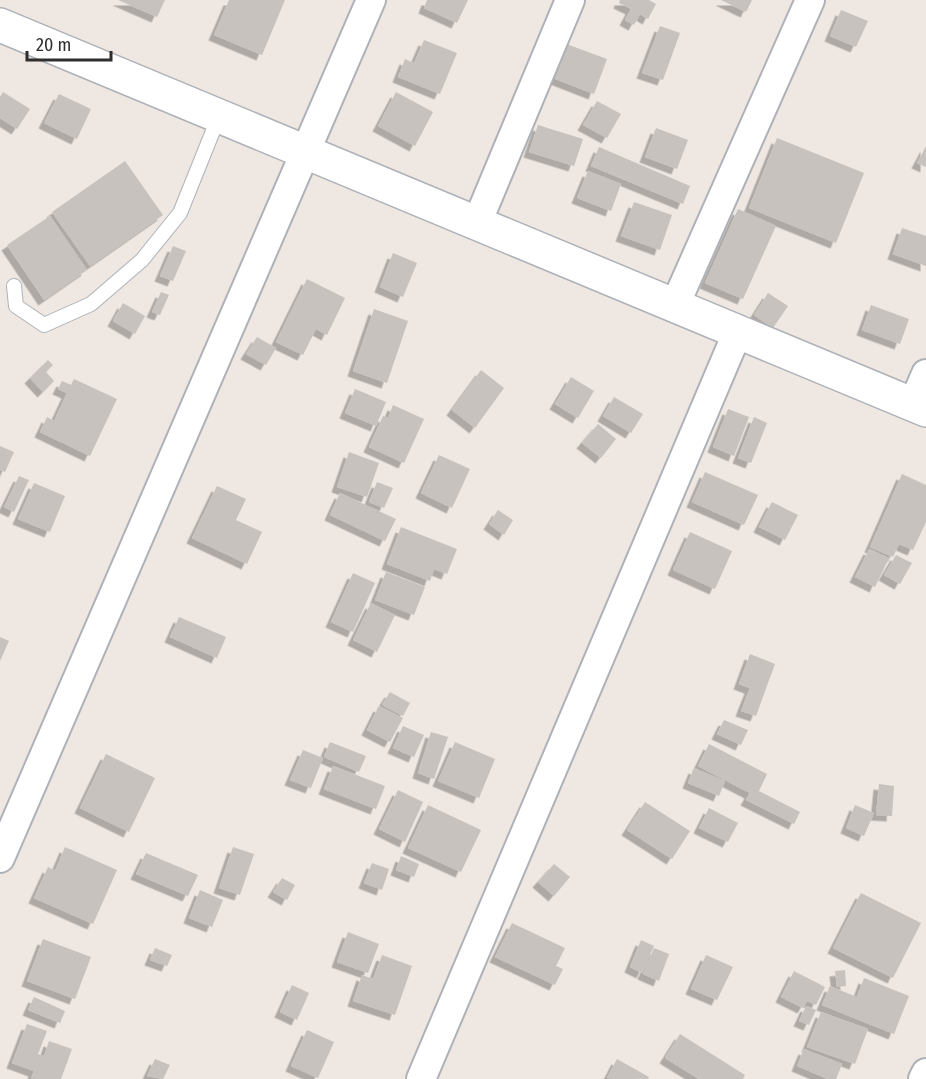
<svg xmlns="http://www.w3.org/2000/svg" width="926" height="1079" font-family="'Fira Sans Condensed',sans-serif">
<style>
.building{fill:#c7c2bd;filter:url(#shadow)}
.lines{fill:none;stroke-linecap:round;stroke-linejoin:round}
.lane-casing{stroke:#aeb2b8;stroke-width:16}
.street-casing{stroke:#aeb2b8;stroke-width:32}
.secondary-casing{stroke:#aeb2b8;stroke-width:36}
.lane{stroke:#fff;stroke-width:14}
.street{stroke:#fff;stroke-width:28}
.secondary{stroke:#fff;stroke-width:33}
</style>
<defs>
<filter id="shadow"><feDropShadow dx="-5.5" dy="5.5" stdDeviation="0" flood-color="#0004"/></filter>
</defs>
<rect width="100%" height="100%" fill="#eee7e2"/>
<path class="building" d="M118,0H165L157,17Z
M229,0H285L262,55L214,35Z
M427,0H468L457,23L424,8Z
M620,0H649L656,4L648,19L640,14L634,25L625,20L631,9L619,3Z
M721,0H752L746,12Z
M841,10L868,21L856,47L830,36Z
M660,26L680,33L663,80L642,73Z
M424,40L457,53L440,94L398,77L405,59L414,63Z
M561,42L607,59L594,94L548,76Z
M3,92L30,109L17,129L0,118V97Z
M396,92L433,112L415,146L378,126Z
M59,94L91,109L77,139L44,123Z
M597,101L621,114L607,138L583,125Z
M538,125L583,139L574,166L529,152Z
M656,128L688,140L677,169L645,157Z
M777,138L864,173L836,243L749,208Z
M926,146V167L917,163Z
M599,147L690,186L683,204L591,166Z
M125,161L163,215L90,266L52,212Z
M588,171L621,184L611,211L577,198Z
M634,202L672,215L660,250L621,236Z
M738,209L776,226L743,299L705,283Z
M50,216L87,270L44,300L7,245Z
M902,228L926,236V266L893,254Z
M173,246L186,251L173,281L160,276Z
M393,253L417,263L403,297L380,287Z
M307,279L345,298L327,335L316,329L303,355L276,342Z
M161,292L169,295L160,315L152,312Z
M768,293L788,306L773,328L754,315Z
M123,303L145,316L135,334L113,321Z
M871,305L909,319L900,344L862,330Z
M374,309L408,321L387,383L353,371Z
M257,337L276,348L266,365L246,354Z
M48,360L53,365L46,372L54,381L43,392L30,378Z
M481,370L504,388L475,428L452,410Z
M571,377L594,391L578,418L555,404Z
M74,379L117,399L90,456L40,432L47,417L54,421L67,393L58,389L62,381L71,385Z
M355,389L386,402L376,426L345,413Z
M614,397L643,414L631,433L603,416Z
M393,405L424,419L404,463L369,447L383,416L388,418Z
M728,409L749,417L734,456L713,447Z
M754,417L767,423L751,463L738,458Z
M598,424L616,439L601,458L582,443Z
M0,446L14,452L5,472L0,470Z
M349,452L379,463L367,497L337,487Z
M439,455L470,469L452,508L421,493Z
M705,472L758,495L744,525L692,502Z
M902,474L926,485V522L913,550L899,544L893,557L870,547Z
M19,476L29,480L14,512L4,507Z
M377,482L393,488L384,508L369,502Z
M34,483L65,496L50,532L18,519Z
M217,486L246,499L236,520L262,532L247,564L192,538Z
M340,493L396,519L385,541L330,515Z
M772,502L798,515L785,540L759,527Z
M498,510L513,520L504,535L489,524Z
M401,527L457,549L447,574L434,569L430,581L387,564Z
M690,532L732,551L715,589L673,570Z
M869,549L889,558L875,587L855,577Z
M896,555L912,563L900,584L884,575Z
M386,572L425,587L414,615L375,600Z
M353,573L375,583L353,632L331,622Z
M371,603L395,615L377,652L353,640Z
M179,617L226,637L217,658L170,637Z
M0,637L9,641L0,661Z
M750,654L775,664L756,716L741,711L750,688L739,684Z
M390,692L410,703L403,716L382,705Z
M379,706L403,718L390,742L367,730Z
M724,720L748,730L741,745L717,734Z
M403,726L424,735L414,757L393,748Z
M431,732L448,737L434,779L418,773Z
M330,742L366,756L359,772L324,757Z
M455,742L495,759L479,798L438,781Z
M709,744L767,774L759,791L800,812L794,824L746,800L750,793L698,766Z
M303,750L323,758L311,788L290,780Z
M106,754L155,778L129,832L80,808Z
M333,766L385,786L376,809L324,789Z
M694,768L725,781L719,796L688,783Z
M879,784L894,786L892,816L876,815Z
M398,790L423,802L405,842L379,829Z
M645,802L690,831L672,859L627,830Z
M428,805L481,830L461,872L408,848Z
M855,805L874,813L864,836L846,828Z
M709,808L738,823L728,842L699,828Z
M65,847L117,870L93,924L34,898L48,867L55,871Z
M233,847L254,854L240,895L219,888Z
M146,853L198,875L188,896L136,874Z
M401,856L419,864L414,877L396,870Z
M372,863L389,869L382,890L364,883Z
M554,864L570,877L554,896L538,882Z
M282,878L295,885L287,900L273,892Z
M200,890L223,900L212,927L189,918Z
M861,893L921,923L893,978L833,948Z
M512,923L565,948L556,966L563,969L555,985L495,957Z
M348,932L379,944L368,973L337,962Z
M43,939L91,957L75,999L27,981Z
M641,940L654,946L642,973L630,967Z
M155,948L172,955L167,966L150,960Z
M654,948L669,954L659,981L643,974Z
M382,955L412,966L395,1015L353,1001L362,975L373,979Z
M706,955L733,967L717,1000L691,989Z
M845,970L846,986L837,987L835,971Z
M794,971L825,987L816,1005L807,1001L803,1008L781,997Z
M864,978L909,996L894,1034L822,1005L830,986L857,997Z
M292,985L309,993L297,1020L280,1012Z
M34,997L65,1011L60,1023L28,1010Z
M806,1006L816,1010L809,1025L799,1021Z
M821,1012L868,1029L855,1064L807,1047Z
M27,1024L47,1031L38,1054L44,1056L49,1041L72,1049L61,1079H31L34,1071L12,1063Z
M307,1030L334,1042L318,1078L291,1066Z
M680,1034L745,1075L743,1079H699L665,1058Z
M804,1049L842,1064L836,1079H828L797,1066Z
M155,1059L170,1065L163,1079L147,1076Z
M617,1059L649,1077L648,1079L607,1078Z"/>
<g class="lines">
<defs>
<path id="lane" d="M14,286L16,306L44,325L91,304L142,260L180,213L219,116"/>
<path id="street" d="M477,223L570,0
M675,305L810,0
M913,404L926,374
M0,858L371,0
M421,1079L738,331
M923,1079L926,1073"/>
<path id="secondary" d="M0,25L926,410"/>
</defs>
<use href="#lane" class="lane-casing"/>
<use href="#street" class="street-casing"/>
<use href="#secondary" class="secondary-casing"/>
<use href="#lane" class="lane"/>
<use href="#street" class="street"/>
<use href="#secondary" class="secondary"/>
</g>
<path d="M27 51v9h84v-9" fill="none" stroke="#2e2e2e" stroke-width="3"/>
<text x="36" y="51" font-size="18" fill="#2e2e2e" stroke="#ffffff" stroke-width="4.5" paint-order="stroke">20 m</text>
</svg>
